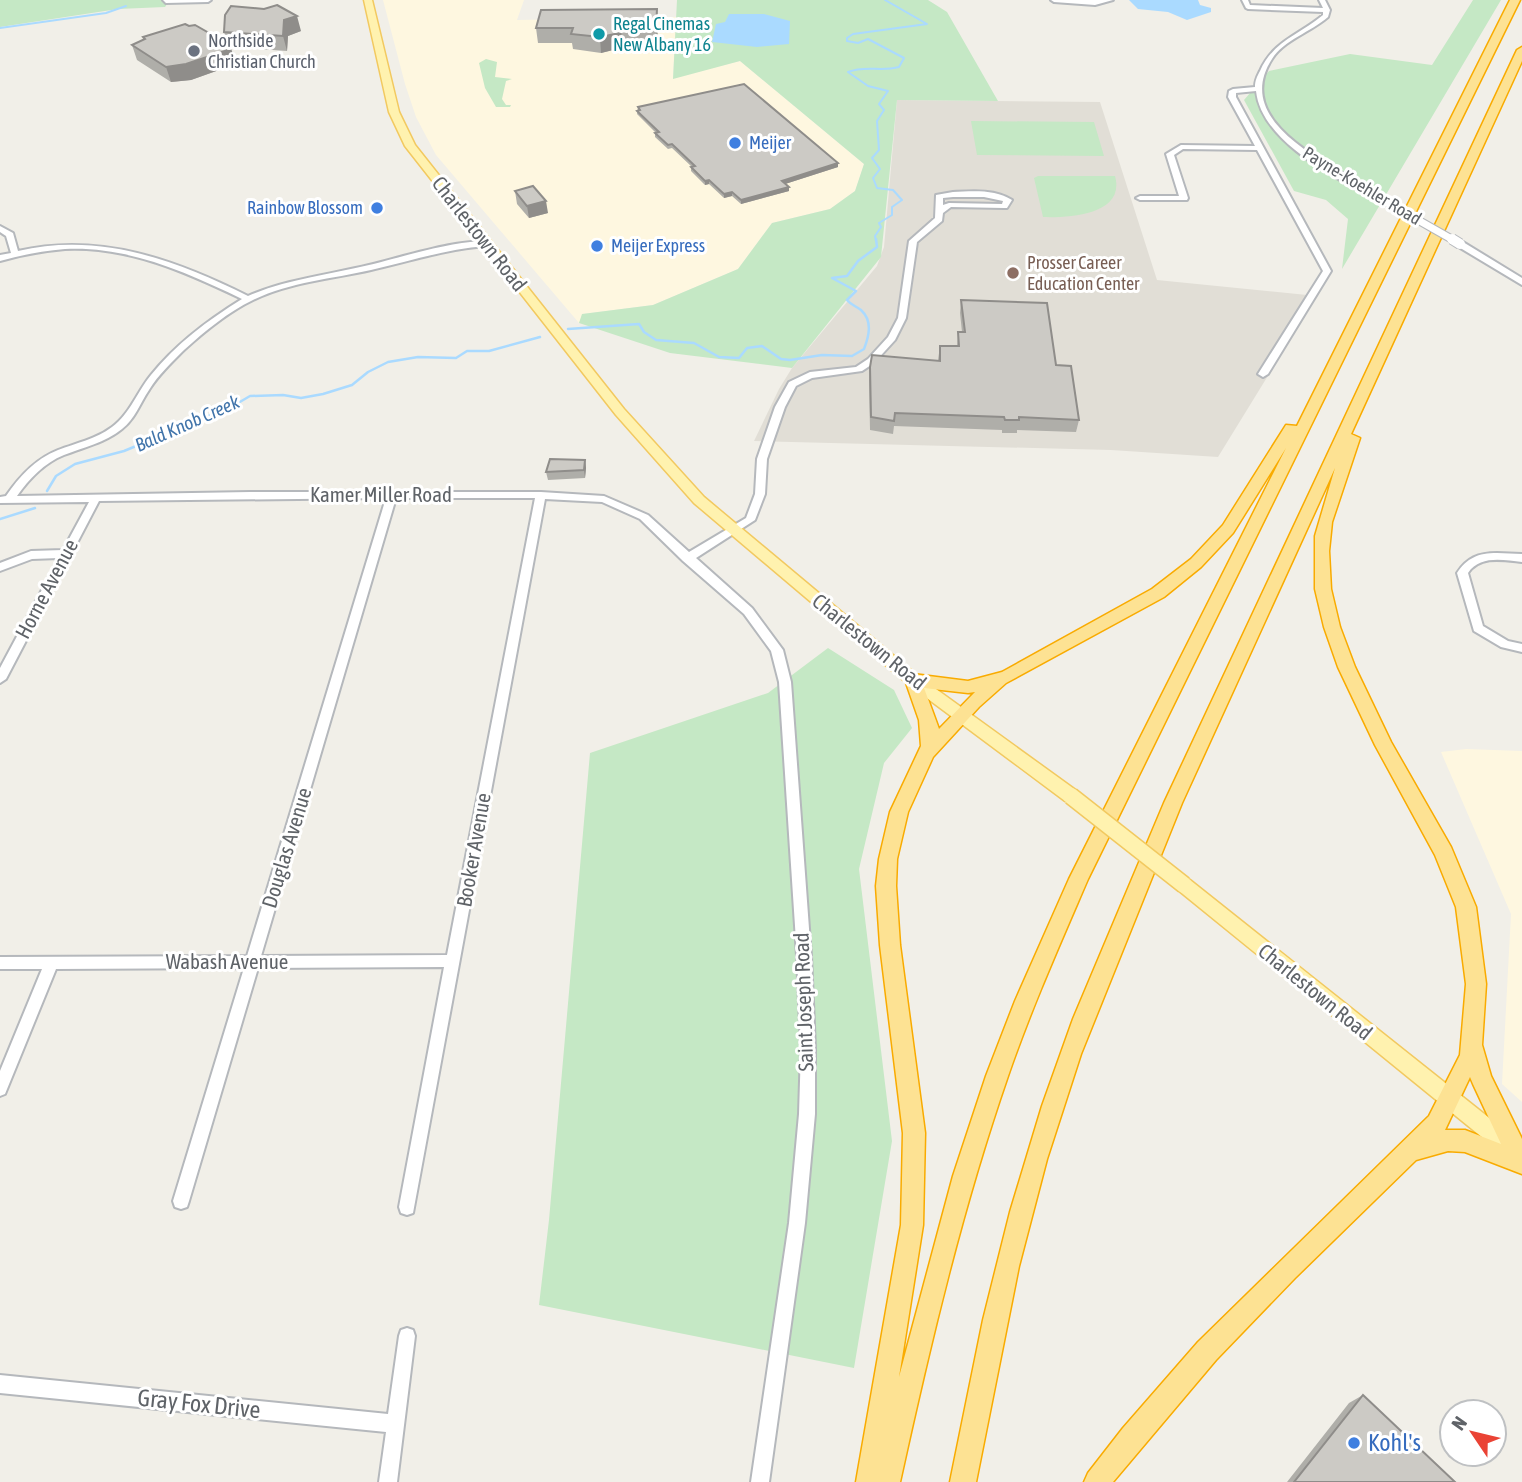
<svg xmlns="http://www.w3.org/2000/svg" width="1522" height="1482" font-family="'Asap Condensed',sans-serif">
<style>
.commercial{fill:#fef7e0}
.education{fill:#e1ded6}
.green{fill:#c5e8c5}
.water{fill:#aadaff}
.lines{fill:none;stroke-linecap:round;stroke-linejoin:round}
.stream-far1{stroke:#aadaff;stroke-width:2}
.stream{stroke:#aadaff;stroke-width:2.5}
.minor-casing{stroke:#b5b8bc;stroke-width:4}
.major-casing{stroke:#f2c960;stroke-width:3}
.highway-casing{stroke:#f9ab00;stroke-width:3}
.minor{fill:#fff;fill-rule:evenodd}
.major{fill:#fff2af;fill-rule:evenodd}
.highway{fill:#fde293;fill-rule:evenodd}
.minor-bridge-far1-casing{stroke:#b5b8bc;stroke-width:9;stroke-linecap:butt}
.minor-bridge-casing{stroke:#b5b8bc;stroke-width:12;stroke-linecap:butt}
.major-bridge-casing{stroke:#f2c960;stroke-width:19;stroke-linecap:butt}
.minor-bridge-far1{stroke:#fff;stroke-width:7}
.minor-bridge{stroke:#fff;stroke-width:10}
.major-bridge{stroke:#fff2af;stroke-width:16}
.wall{fill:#afaea9}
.shaded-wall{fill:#8f8d8a}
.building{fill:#cccac5;stroke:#8f8d8a;stroke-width:2}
.culture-dot{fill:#0f9aa8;stroke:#fff;stroke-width:2.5}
.worship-dot{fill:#6b7280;stroke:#fff;stroke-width:2.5}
.shop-dot{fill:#3f7fe0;stroke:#fff;stroke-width:2.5}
.education-dot{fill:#8d6e63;stroke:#fff;stroke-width:2.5}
.labels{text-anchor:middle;stroke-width:6;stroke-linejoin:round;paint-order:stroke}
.far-culture-label{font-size:18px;fill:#0d838f;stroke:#fff;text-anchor:start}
.far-worship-label{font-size:18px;fill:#5b616d;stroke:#fff;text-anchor:start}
.far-shop-label{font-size:18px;fill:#366cbe;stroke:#fff;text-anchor:start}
.far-street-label{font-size:18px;fill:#5f6368;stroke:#fff}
.far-education-label{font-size:18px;fill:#785e54;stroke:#fff;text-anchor:start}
.far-water-label{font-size:19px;font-style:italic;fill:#4174aa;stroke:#fff}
.street-label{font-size:21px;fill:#5f6368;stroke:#fff}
.near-street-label{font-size:24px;fill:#5f6368;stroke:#fff}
.near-shop-label{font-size:24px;fill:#366cbe;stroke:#fff;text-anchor:start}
</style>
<rect width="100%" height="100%" fill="#f1efe8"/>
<path class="commercial" d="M383,0H524L517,20L676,17L673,78L740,61L864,164L855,191L830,209L772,223L738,269L653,305L583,314L579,323L436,155L416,117L405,84Z
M1466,749L1522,751V1102L1502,1084L1511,914L1441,752Z"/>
<path class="education" d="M897,100L1100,102L1157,280L1317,296L1218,457L1111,450L754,441L779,389L792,368L877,266L884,247Z"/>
<path class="green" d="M0,0H170L165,7L118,9L0,27Z
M677,0H928L947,12L998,101L897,100L881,257L792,368L670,353L579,323L582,314L653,305L738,269L772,223L830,209L855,191L864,164L740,61L673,79Z
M1473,0H1501L1342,269L1348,219L1326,200L1294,191L1244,100L1269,71L1350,54L1432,65Z
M486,59L497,62L495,77L512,79L506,81L502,99L506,105H511L510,107H496L485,88L479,63Z
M971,121L1094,122L1104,156L977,155Z
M1038,176H1115C1126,215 1068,218 1043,217L1034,178Z
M828,648L894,690L912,728L884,763L859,869L892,1141L854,1368L539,1305L549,1220L590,753L768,693Z"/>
<path class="water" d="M1129,0H1198L1200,5L1211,8V12L1187,20L1168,12L1138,9Z
M729,14H764L790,21L789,44L757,47L712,42L716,24L725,22Z"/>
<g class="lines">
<path class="stream-far1" d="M0,28L106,13L126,6
M876,241L875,236L881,227L879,223L892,215V207L902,200L893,190L877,188L873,178L880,169L872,158L879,150L877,121L884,110L879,104L888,91L868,86L848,72C865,65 881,72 899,67L904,58L868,39L858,43L847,41V38L853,34L927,24L885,0"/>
<path class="stream" d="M568,329L639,324L644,332L656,340L694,343L719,357L739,358L747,348L762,346L781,359L790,360L822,355L852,356L864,349C869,336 873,321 861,310C856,306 851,305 847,300L856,291L832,278L847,276L858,261L877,247L876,239
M47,491L56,476L75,464L124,451L233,406L250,396L283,395L301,398L323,394L352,385L368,372L388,362L418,357L456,358L467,351H489L540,337
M0,519L35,508"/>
<defs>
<path id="minor" d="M163,0H211L208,2L166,3Z
M1051,0H1113L1095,5L1054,2Z
M1242,0H1248L1250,5L1323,8L1319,0H1325L1330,10L1328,17C1311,32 1284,40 1272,59C1226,130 1353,172 1392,203L1385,205C1343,181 1262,145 1256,91L1236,93V97L1331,271L1268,374L1263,377L1258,374L1323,271L1257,150L1183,149L1174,155L1188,198L1187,200H1140L1136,198L1140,196H1179L1166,154L1181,145L1255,146L1228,97L1229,91L1233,89L1255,87C1255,80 1257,77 1260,71C1273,41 1299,35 1323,15V12L1248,9L1246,8Z
M953,192C972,191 996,189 1012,200L1007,208H1004L951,207L943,213L942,221L917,242L906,318L895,340L874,363L862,371L812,378L796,386L785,407L767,459L765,494L755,520L696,558L752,608L783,650L791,682L811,956L815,1048V1114L805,1223L769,1482H751L789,1223L799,1114L801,1048L797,956L779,682L771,651L744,614L683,561L640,519L602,502L545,499L413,1213L407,1215L401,1213L399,1207L444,967L258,968L189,1201L187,1207L181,1209L175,1207L173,1201L244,968L56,969L5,1094L0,1096V1071L42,969H0V957L247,956L386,498L99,501L6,679L0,683V668L59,558L32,559L0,571V563L31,551L63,550L89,502L0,503V497L6,496C19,477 35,459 58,450C76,443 96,439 112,427C130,414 137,392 151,375C176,344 208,320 242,299C186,272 128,246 65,249C42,251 21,255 0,261V255L11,253L6,236L0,232V226L13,233L18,251C100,232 176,260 248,296C287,279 328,275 369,265C392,260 473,234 490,244L486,246C447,249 410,261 371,270C332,279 290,282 253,300C228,312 205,331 184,350C172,362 158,375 149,390C140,403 135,419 122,429C105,443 84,447 64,455C44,463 29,479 17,496L250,492H541L604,496L648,515L689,552L746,518L755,494L757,459L775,407L789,382L810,372L856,367L868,359L888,337L898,318L909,241L935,218L936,195ZM953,197H984L1003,201L1002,204L949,203L943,205V198ZM396,498H535L447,955L261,956Z
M1457,242H1463L1522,278V285L1457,246Z
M1497,553L1522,554V562C1503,560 1480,555 1468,573L1483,626L1508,641L1522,644V652L1501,647L1474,631L1457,573C1467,558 1478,553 1497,553Z
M407,1328L413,1330L415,1336L397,1482H379L386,1432L0,1393V1375L388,1414L399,1336L401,1330Z"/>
<path id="major" d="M364,0H372L399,112L415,145L624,409L704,497L918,676L1077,791L1079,796L1077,801H1065L908,684L694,503L616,415L405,146L389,112Z
M1184,878L1190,880L1522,1144V1167L1515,1164L1178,890L1175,885L1178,880Z"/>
<path id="highway" d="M1510,0H1520L1088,879C1060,944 1031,1009 1008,1076C962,1209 930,1345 900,1482H856L901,1225L903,1133L880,945L876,886L879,859L890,812L921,746L919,720L905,680L913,674L968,681L1002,672L1152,589L1191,559L1223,525L1286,425L1297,426ZM1286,448L1069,879L1015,1001L986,1076L953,1176L899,1377L923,1225L925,1133L900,945L896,886L897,859L908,812L933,757L979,707L1006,683L1164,597L1201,567L1233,533ZM924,688L968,693L975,692L939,729Z
M1522,47V61L1351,434L1360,438L1332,522L1329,551L1331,589L1340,627L1355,667L1391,742L1451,847L1476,907L1486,984L1482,1045L1491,1076L1522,1139V1174L1465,1152L1448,1151L1416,1160L1295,1278L1216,1360L1113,1482H1084L1088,1473L1123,1428L1198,1342L1429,1116L1460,1055L1466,984L1456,907L1435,855L1375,745L1338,667L1324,627L1315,589V536L1335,468L1182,803L1081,1054L1047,1159L1019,1266L976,1482H950L983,1320L1010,1212L1042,1106L1073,1019L1164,803L1517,50ZM1470,1077L1473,1084L1501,1144L1465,1130H1445Z"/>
</defs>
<use href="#minor" class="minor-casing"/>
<use href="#major" class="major-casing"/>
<use href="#highway" class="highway-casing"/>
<use href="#minor" class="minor"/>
<use href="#major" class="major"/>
<use href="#highway" class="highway"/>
<defs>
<path id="minor-bridge-far1" d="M1388,203L1455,241"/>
<path id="minor-bridge" d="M1452,239L1460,244"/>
<path id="major-bridge" d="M1071,796L1184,885"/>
</defs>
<use href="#minor-bridge-far1" class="minor-bridge-far1-casing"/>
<use href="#minor-bridge" class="minor-bridge-casing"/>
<use href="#major-bridge" class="major-bridge-casing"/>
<use href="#minor-bridge-far1" class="minor-bridge-far1"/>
<use href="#minor-bridge" class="minor-bridge"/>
<use href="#major-bridge" class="major-bridge"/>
</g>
<path class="wall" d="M658,24L657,43H622L621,48L601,53L573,49L572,43H538L536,28Z
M301,31L288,36L287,51L230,47L235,61L232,62L233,65L191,80L171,82L137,60L132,45L144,39L143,37L228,44L224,32Z
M638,107L838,163V167L785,184L789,187V191L741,204L732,196L724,198L709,184L705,185L691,171V167H692L672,148L668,149L655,137V133H656L637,114Z
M515,191L548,213L529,218L517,204Z
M961,300L1056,365L1079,420L1076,432L1017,430V433H1002V430L894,426L893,434L870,430L869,380L870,367L938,360L940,346H957L958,332H962L960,313Z
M585,460L586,468L585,478L548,480L546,472Z
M1363,1395L1455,1482H1287L1349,1403Z"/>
<path class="shaded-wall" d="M657,9L658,24L657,43L656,27Z
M297,16L301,31L288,36L287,51L283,36L284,20Z
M621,28L622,43L621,48L601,53L600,37Z
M230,45L235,61L232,62L233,65L191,80L171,82L166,67Z
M838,163V167L782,185V181Z
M709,180V184L705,185V181Z
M789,187V191L741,204V200Z
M732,192V196L724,198V194Z
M546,201L548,213L529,218L527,206Z
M585,460L586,468L585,478L584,470Z"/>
<path class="building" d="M277,5L297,16L284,20L283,36L224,32L225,15L231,6L264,9Z
M657,9L656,27L621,28L620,33L600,37L571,34L573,28H536L541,10Z
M185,24L189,26L195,25L230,45L224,47L228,50L186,64L166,67L132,45L145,39L143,37Z
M744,84L838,163L782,181L789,187L741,200L732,192L724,194L709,180L705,181L691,167L695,166L672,144L668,145L655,133L659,132L637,111L640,110L638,107Z
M533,186L546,201L527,206L515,191Z
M961,300L1047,303L1056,365L1071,366L1079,420L1019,417V420H1005L1004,417L895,413L894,421L871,417L870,367L872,355L940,361V346H959L958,332H965Z
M550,459L585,460L584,470L546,472Z
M1363,1395L1455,1482H1294Z"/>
<circle class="culture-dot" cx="599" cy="34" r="7"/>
<circle class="worship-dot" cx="194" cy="51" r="7"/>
<g class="shop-dot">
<circle cx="735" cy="143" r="7"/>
<circle cx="377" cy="208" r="7"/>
<circle cx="597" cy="246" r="7"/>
<circle cx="1354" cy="1443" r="7"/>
</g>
<circle class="education-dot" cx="1013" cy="273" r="7"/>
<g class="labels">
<g class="far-culture-label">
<text x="613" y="30">Regal Cinemas<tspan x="613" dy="21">New Albany 16</tspan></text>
</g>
<g class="far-worship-label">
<text x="208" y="47">Northside<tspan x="208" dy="21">Christian Church</tspan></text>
</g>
<g class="far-shop-label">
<text x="749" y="149">Meijer</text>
<text x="363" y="214" text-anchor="end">Rainbow Blossom</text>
<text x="611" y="252">Meijer Express</text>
</g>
<g class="far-street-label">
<text transform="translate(1362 186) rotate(31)" y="6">Payne-Koehler Road</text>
</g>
<g class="far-education-label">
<text x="1027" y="269">Prosser Career<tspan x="1027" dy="21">Education Center</tspan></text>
</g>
<g class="far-water-label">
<text transform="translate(187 423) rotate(-24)" y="7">Bald Knob Creek</text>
</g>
<g class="street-label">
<text transform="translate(479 234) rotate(52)" y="7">Charlestown Road</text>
<text x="381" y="502">Kamer Miller Road</text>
<text transform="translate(47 589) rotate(-62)" y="7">Horne Avenue</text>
<text transform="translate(869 642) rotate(39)" y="7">Charlestown Road</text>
<text transform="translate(287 848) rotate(-73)" y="7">Douglas Avenue</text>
<text transform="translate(474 850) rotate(-80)" y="7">Booker Avenue</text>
<text x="227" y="969">Wabash Avenue</text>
<text transform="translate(1315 992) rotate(39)" y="7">Charlestown Road</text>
<text transform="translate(804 1002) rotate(-92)" y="7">Saint Joseph Road</text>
</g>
<g class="near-street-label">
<text transform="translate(199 1404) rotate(6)" y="8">Gray Fox Drive</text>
</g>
<g class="near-shop-label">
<text x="1368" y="1451">Kohl's</text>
</g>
</g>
<g transform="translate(1473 1433) rotate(305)"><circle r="33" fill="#ffffff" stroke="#bfc1c3" stroke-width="2"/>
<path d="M0-5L12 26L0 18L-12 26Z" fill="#ea4335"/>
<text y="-10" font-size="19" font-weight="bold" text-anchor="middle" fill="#5f6368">N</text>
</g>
</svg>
